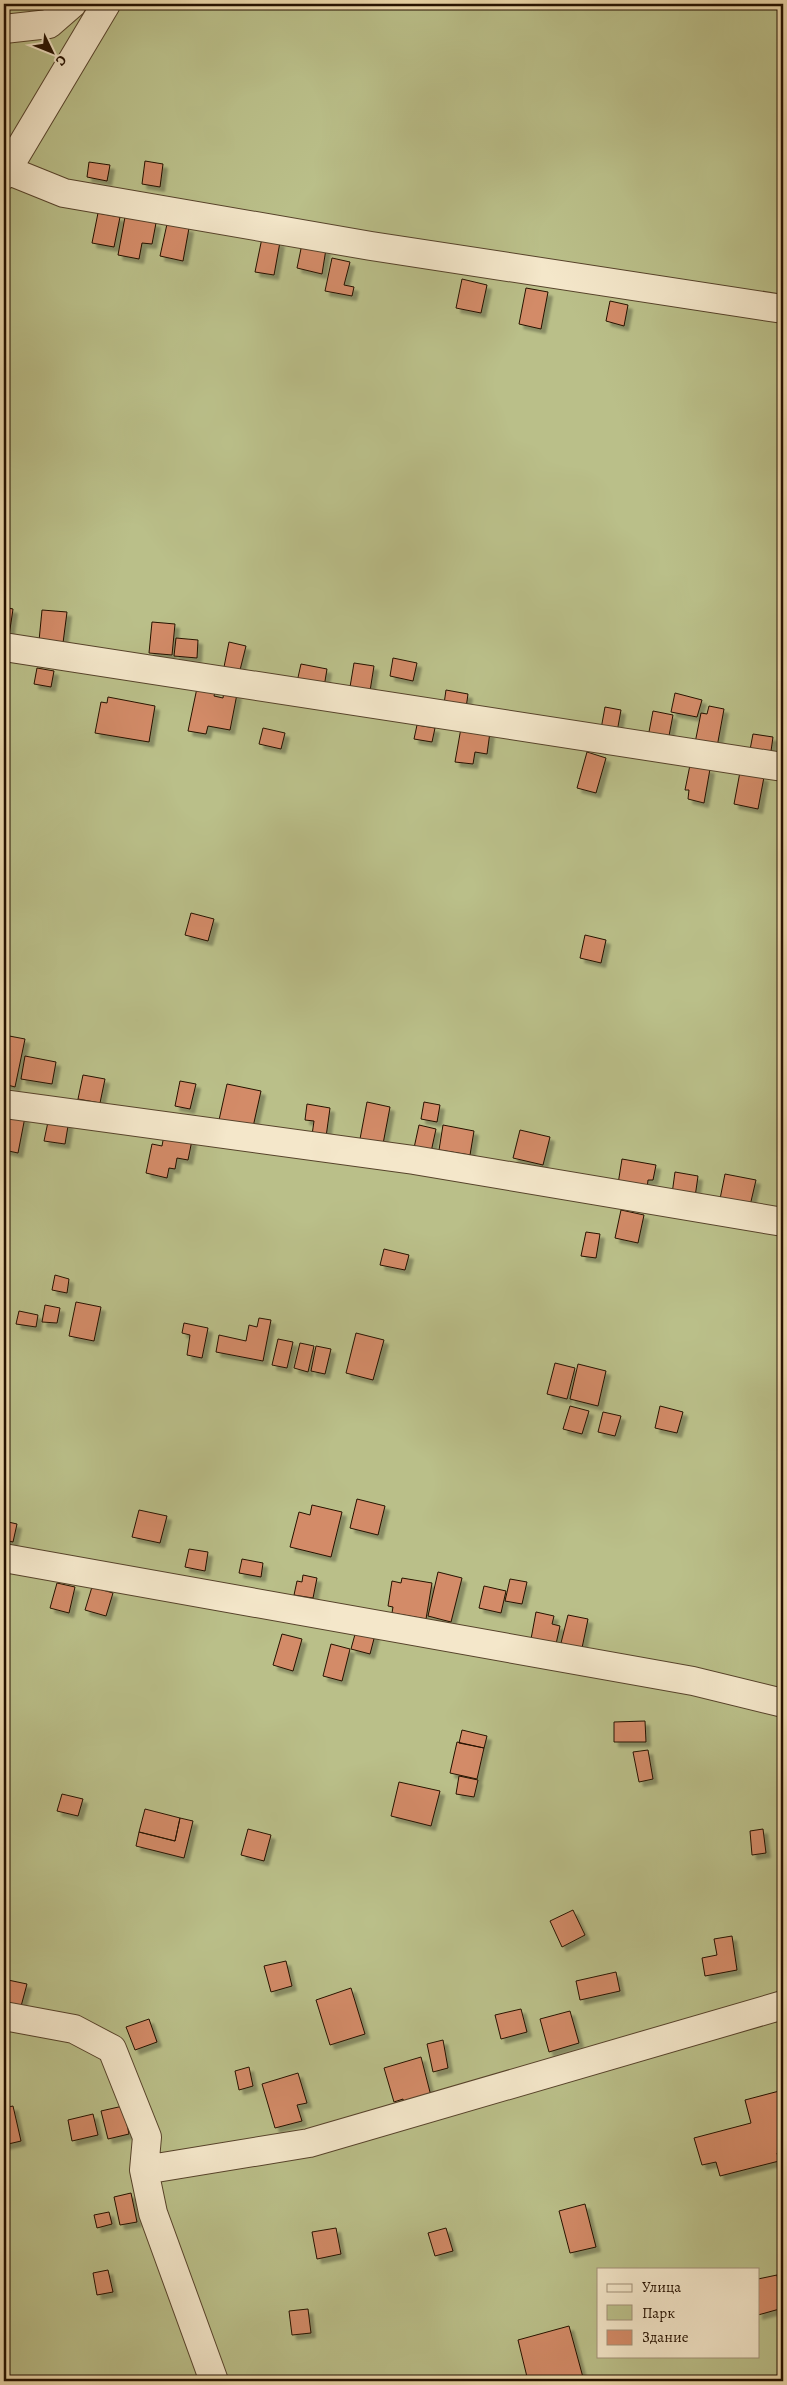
<svg xmlns="http://www.w3.org/2000/svg" width="787" height="2385" font-family="Alegreya,serif">
<style>
.green{fill:#babf89;stroke:#706844;fill-rule:evenodd}
.building{fill:#d38b68;stroke:#251100;filter:url(#shadow)}
.lines{fill:none;stroke-linecap:round;stroke-linejoin:round}
.minor-casing{stroke:#57432b;stroke-width:30}
.minor{stroke:#f4e7ca;stroke-width:28}
</style>
<defs>
<filter id="shadow"><feDropShadow dx="4.5" dy="4.5" stdDeviation="1" flood-color="#0004"/></filter>
</defs>
<rect width="100%" height="100%" fill="#eedaad"/>
<filter id="stains"><feTurbulence type="fractalNoise" baseFrequency=".004" numOctaves="4"/><feColorMatrix values="0 0 0 0 .2 0 0 0 0 .09 0 0 0 0 .02 0 0 0 .5 -.17"/></filter>
<radialGradient id="worn" r=".72"><stop offset=".6" stop-color="#630" stop-opacity="0"/><stop offset="1" stop-color="#630" stop-opacity=".3"/></radialGradient>
<path class="green" d="M4,4H783V2381H4ZM598,2269H758V2356H598Z"/>
<path class="building" d="M145,161L163,164L160,187L142,184Z
M89,162L110,165L107,181L87,177Z
M98,213L120,217L114,247L92,243Z
M125,217L156,223L152,244L142,243L139,259L118,255Z
M167,224L189,228L183,261L160,256Z
M262,238L280,242L274,275L255,272Z
M302,244L326,249L322,274L297,268Z
M332,258L350,262L344,285L354,287L352,296L325,291Z
M462,279L487,285L481,313L456,308Z
M526,288L548,292L541,329L519,324Z
M610,301L628,305L624,326L606,321Z
M4,607L13,609L9,636L4,635Z
M42,610L67,612L63,643L39,641Z
M152,622L175,624L172,655L149,653Z
M176,638L198,640L197,658L174,656Z
M229,642L246,646L240,670L224,667Z
M393,658L417,663L413,681L390,676Z
M354,663L374,666L370,691L350,687Z
M301,664L327,669L324,687L297,682Z
M37,668L54,671L51,687L34,684Z
M197,688L215,692L214,696L223,698L224,691L237,694L230,730L208,726L206,734L188,731Z
M446,690L468,694L466,708L444,704Z
M675,693L702,700L697,717L671,712Z
M108,697L155,706L149,742L95,733L101,702L107,703Z
M709,706L724,709L717,747L695,743L701,713L707,714Z
M605,707L621,710L617,732L601,729Z
M653,711L673,715L668,741L648,737Z
M417,725L435,728L432,742L414,739Z
M263,728L285,733L281,749L259,744Z
M461,728L490,732L487,754L475,752L473,764L455,762Z
M753,734L773,737L770,758L749,755Z
M587,752L606,758L596,793L577,788Z
M690,765L710,769L704,803L688,799L689,790H685Z
M740,772L764,777L758,809L734,804Z
M191,913L214,919L208,941L185,935Z
M585,935L606,940L601,963L580,958Z
M4,1035L25,1039L15,1087L4,1084Z
M25,1056L56,1062L52,1084L21,1079Z
M83,1075L105,1079L100,1103L78,1099Z
M180,1081L196,1084L190,1109L175,1106Z
M227,1084L261,1091L253,1127L219,1120Z
M367,1102L390,1107L383,1144L360,1139Z
M424,1102L440,1105L437,1122L421,1119Z
M307,1104L330,1108L326,1137L312,1135L314,1121L305,1120Z
M4,1114L25,1117L18,1153L4,1150Z
M49,1117L69,1120L65,1144L44,1141Z
M419,1125L436,1129L431,1152L414,1148Z
M443,1125L474,1131L470,1155L439,1150Z
M520,1130L550,1137L543,1165L513,1158Z
M164,1135L192,1140L188,1160L177,1158L175,1169L169,1168L167,1178L146,1173L152,1144L162,1146Z
M622,1159L656,1165L653,1180H648L647,1189L618,1184Z
M675,1172L698,1176L695,1197L672,1194Z
M725,1174L756,1180L749,1210L719,1204Z
M621,1210L644,1215L638,1243L615,1238Z
M586,1232L600,1234L596,1258L581,1256Z
M384,1249L409,1255L405,1270L380,1265Z
M55,1275L69,1279L67,1293L52,1290Z
M76,1302L101,1307L94,1341L69,1336Z
M45,1305L60,1308L57,1323L42,1322Z
M19,1311L38,1315L36,1327L16,1324Z
M259,1318L271,1320L263,1361L216,1352L219,1335L246,1341L249,1325L257,1327Z
M184,1323L208,1328L202,1358L187,1355L190,1335L182,1333Z
M356,1333L384,1340L373,1380L346,1373Z
M278,1339L293,1342L287,1368L272,1365Z
M300,1343L314,1346L308,1372L294,1368Z
M316,1346L331,1349L325,1374L311,1371Z
M555,1363L575,1368L567,1399L547,1394Z
M578,1364L606,1371L598,1406L570,1399Z
M570,1406L589,1411L582,1434L563,1429Z
M660,1406L683,1412L677,1433L655,1428Z
M603,1412L621,1416L615,1436L598,1432Z
M357,1499L385,1506L378,1535L350,1528Z
M312,1505L342,1512L331,1557L290,1547L299,1512L310,1515Z
M139,1510L167,1516L160,1543L132,1537Z
M4,1521L17,1524L13,1542L4,1540Z
M189,1549L208,1552L205,1571L185,1567Z
M242,1559L263,1563L261,1577L239,1573Z
M438,1572L462,1578L451,1622L428,1616Z
M303,1575L317,1578L313,1598L294,1595L297,1581L302,1582Z
M402,1578L432,1583L426,1619L392,1613L393,1607L388,1606L392,1581L401,1583Z
M510,1579L527,1582L522,1604L505,1601Z
M57,1583L75,1587L69,1613L50,1608Z
M484,1586L506,1591L501,1613L479,1608Z
M92,1587L113,1593L106,1616L85,1610Z
M536,1612L554,1616L552,1624L560,1626L556,1644L531,1639Z
M568,1615L588,1619L582,1648L561,1643Z
M357,1627L376,1631L370,1654L351,1649Z
M282,1634L302,1639L293,1671L273,1665Z
M331,1644L350,1649L342,1681L323,1676Z
M645,1721L646,1742H614V1722Z
M462,1730L487,1736L484,1748L459,1743Z
M457,1742L484,1748L477,1779L450,1773Z
M648,1750L653,1779L639,1782L633,1752Z
M459,1776L478,1780L474,1797L456,1794Z
M399,1782L440,1791L431,1826L391,1816Z
M62,1794L83,1799L78,1816L57,1811Z
M145,1809L180,1818L175,1841L139,1832Z
M180,1818L193,1821L184,1858L136,1846L139,1832L175,1841Z
M248,1829L271,1835L264,1861L241,1855Z
M763,1829L766,1853L752,1855L750,1831Z
M573,1910L585,1935L562,1947L550,1921Z
M732,1936L737,1970L705,1976L702,1958L717,1955L714,1939Z
M286,1961L292,1986L271,1992L264,1966Z
M616,1972L620,1991L580,2000L576,1981Z
M8,1980L27,1984L20,2010L4,2006Z
M351,1988L365,2034L330,2045L316,2000Z
M521,2009L527,2032L501,2039L495,2015Z
M570,2011L579,2043L549,2052L540,2019Z
M149,2019L157,2042L135,2050L126,2027Z
M443,2040L448,2068L433,2072L427,2044Z
M421,2057L431,2096L404,2103L403,2099L394,2102L384,2068Z
M249,2067L253,2086L239,2090L235,2071Z
M298,2073L307,2103L297,2105L302,2121L275,2128L262,2084Z
M783,2090V2152L777,2153L779,2161L720,2176L716,2162L702,2165L694,2138L751,2123L745,2100Z
M13,2106L21,2141L4,2145V2108Z
M123,2106L129,2134L108,2139L101,2111Z
M93,2114L98,2135L72,2141L68,2120Z
M131,2193L137,2222L120,2225L114,2197Z
M585,2204L596,2247L570,2253L559,2211Z
M109,2212L112,2224L97,2228L94,2215Z
M336,2228L341,2254L317,2259L312,2232Z
M446,2228L453,2251L435,2256L428,2233Z
M108,2270L113,2292L97,2295L93,2273Z
M777,2275L783,2308L758,2315V2279Z
M308,2309L311,2333L292,2335L289,2311Z
M569,2326L584,2381H528L518,2340Z"/>
<g class="lines">
<defs>
<path id="minor" d="M4,29L49,24L72,4
M7,170L64,193L371,246L783,309
M4,175L106,4
M4,647L783,767
M4,1104L414,1160L783,1222
M4,1558L693,1681L783,1703
M4,2016L74,2029L112,2049L147,2137L144,2170L153,2213L214,2381
M144,2170L309,2143L783,2005"/>
</defs>
<use href="#minor" class="minor-casing"/>
<use href="#minor" class="minor"/>
</g>
<rect width="787" height="2385" fill="none" stroke="#eedaad" stroke-width="20"/>
<rect x="5" y="5" width="777" height="2375" fill="none" stroke="#251100" stroke-width="2.5"/>
<rect x="10" y="10" width="767" height="2365" fill="none" stroke="#251100"/>
<rect x="597" y="2268" width="162" height="90" fill="#f4e7ca" stroke="#a19179"/>
<rect x="607" y="2284" width="25" height="8" fill="#f4e7ca" stroke="#a19179"/>
<text x="642" y="2292" font-size="15" fill="#251100">Улица</text>
<rect x="607" y="2305" width="25" height="15" fill="#babf89" stroke="#a19179"/>
<text x="642" y="2318" font-size="15" fill="#251100">Парк</text>
<rect x="607" y="2330" width="25" height="15" fill="#d38b68" stroke="#a19179"/>
<text x="642" y="2342" font-size="15" fill="#251100">Здание</text>
<g transform="translate(52 52) rotate(133)" stroke="#f4e7ca" stroke-width="4" paint-order="stroke">
<path d="M0-4L9 19L0 12L-9 19Z" fill="#251100"/>
<text y="-8" font-size="14" font-weight="bold" text-anchor="middle" fill="#251100">С</text>
</g>
<rect width="100%" height="100%" filter="url(#stains)"/>
<rect width="100%" height="100%" fill="url(#worn)"/>
</svg>
